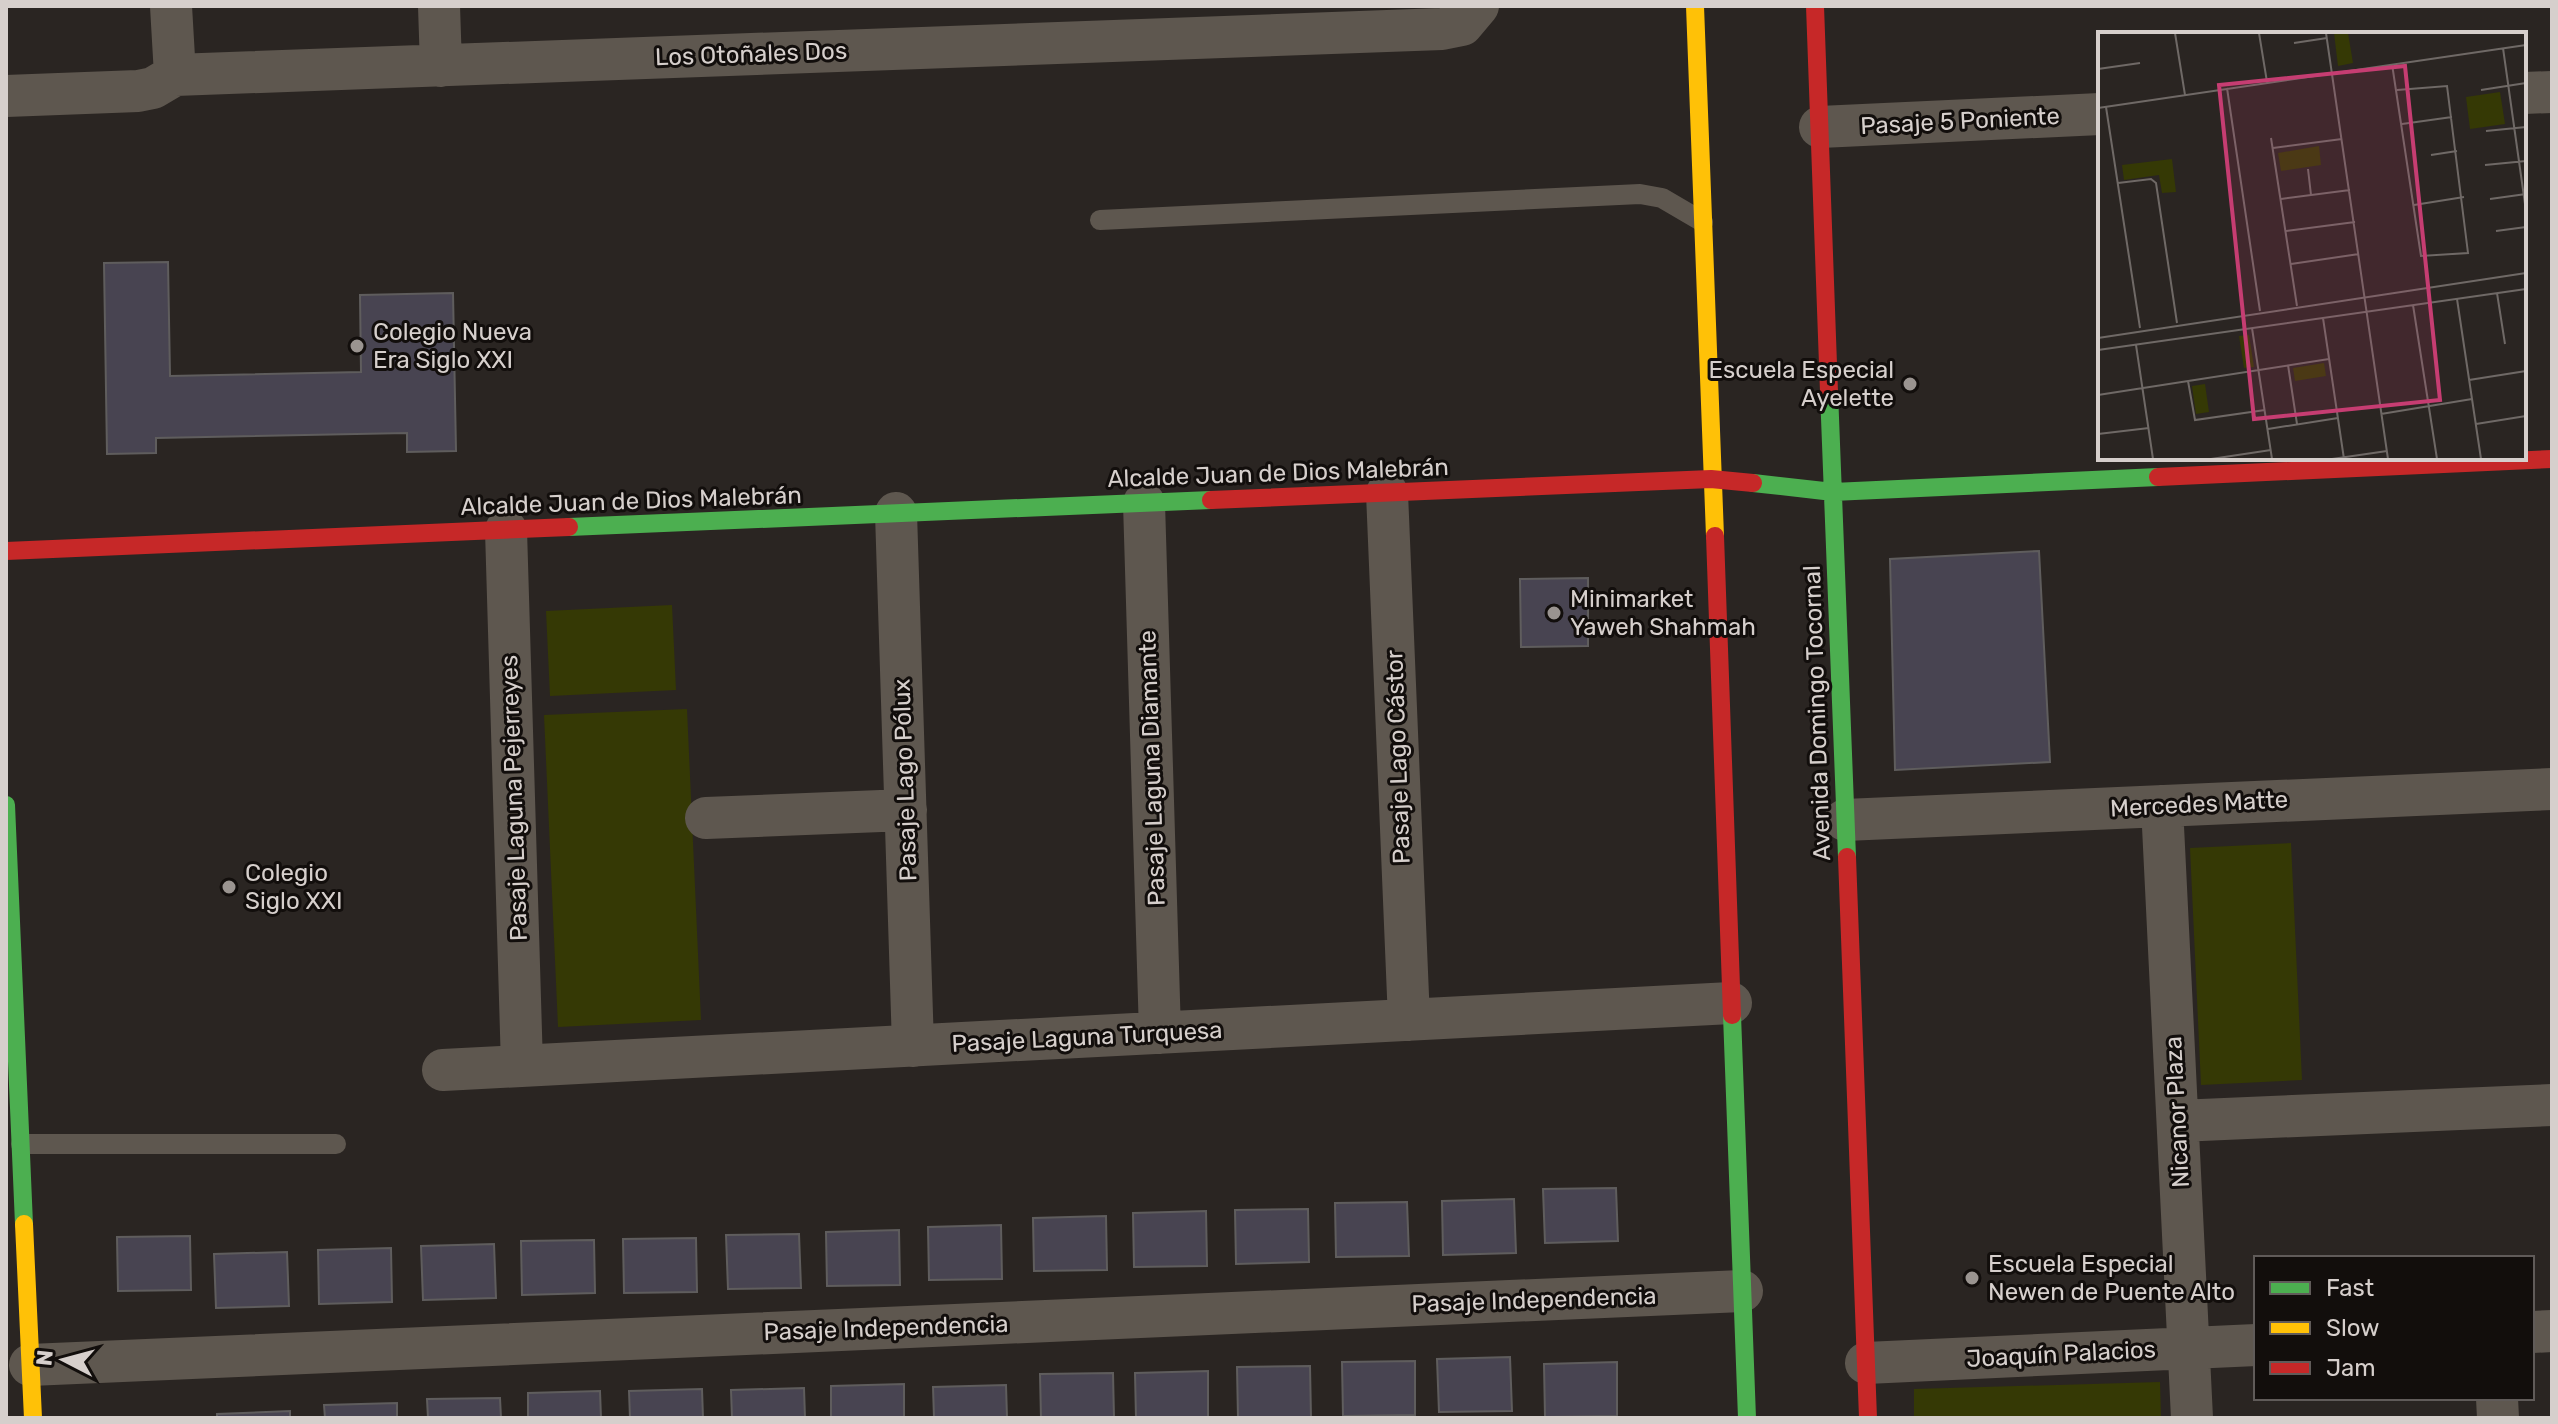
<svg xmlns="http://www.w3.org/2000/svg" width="2558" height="1424" font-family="Rubik,sans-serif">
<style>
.green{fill:#353905}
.building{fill:#484451;stroke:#5f5d5d;stroke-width:2}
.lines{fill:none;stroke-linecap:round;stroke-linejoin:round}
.lane{stroke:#5e574f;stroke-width:20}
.street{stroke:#5e574f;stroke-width:42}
.fast{stroke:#4caf50;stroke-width:18}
.slow{stroke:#ffc107;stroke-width:18}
.jam{stroke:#c62828;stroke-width:18}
.poi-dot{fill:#9a9490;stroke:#120e0c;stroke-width:3}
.labels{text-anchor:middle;stroke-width:6;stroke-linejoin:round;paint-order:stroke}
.street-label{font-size:24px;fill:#d6cfcc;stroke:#120e0c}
.poi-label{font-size:24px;fill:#d6cfcc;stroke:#120e0c;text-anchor:start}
.inset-road{fill:none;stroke:#6f6966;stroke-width:2}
.view{fill:#c63d72;fill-opacity:0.15;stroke:#c63d72;stroke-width:4}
.inset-edge{fill:none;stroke:#d6cfcc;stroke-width:4}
</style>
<rect width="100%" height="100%" fill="#2a2522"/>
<path class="green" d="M672,605L676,690L550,696L546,611Z
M687,709L701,1020L558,1027L544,715Z
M2291,843L2302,1080L2201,1085L2190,848Z
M2160,1382L2161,1418H1914V1389Z"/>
<path class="building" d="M168,262L170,376L361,372L360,295L453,293L456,451L407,452V433L156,438V453L107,454L104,263Z
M2039,551L2050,762L1895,770L1890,559Z
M1588,578V646L1521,647L1520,579Z
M1616,1188L1618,1241L1545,1243L1543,1189Z
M1514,1199L1516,1253L1443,1255L1442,1201Z
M1407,1202L1409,1256L1336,1257L1335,1203Z
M1308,1209L1309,1262L1236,1264L1235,1210Z
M1206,1211L1207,1266L1134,1267L1133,1213Z
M1106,1216L1107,1270L1034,1271L1033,1218Z
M1001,1225L1002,1279L929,1280L928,1227Z
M899,1230L900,1285L827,1286L826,1232Z
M799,1234L801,1288L728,1289L726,1235Z
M190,1236L191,1290L118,1291L117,1237Z
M696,1238L697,1292L624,1293L623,1239Z
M594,1240L595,1293L522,1295L521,1241Z
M494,1244L496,1298L423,1300L421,1246Z
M391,1248L392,1302L319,1304L318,1250Z
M287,1252L289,1306L216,1308L214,1254Z
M1510,1357L1512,1411L1439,1412L1437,1359Z
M1415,1361V1415L1343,1416L1342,1362Z
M1617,1362V1416L1545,1417L1544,1364Z
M1310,1366L1311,1418H1238L1237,1367Z
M1208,1371V1418H1136L1135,1373Z
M1113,1373L1114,1418H1041L1040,1374Z
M904,1384V1418H831V1386Z
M1006,1385L1007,1418H934L933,1387Z
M804,1388L805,1418H732L731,1390Z
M702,1389L703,1418H630L629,1391Z
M600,1391L601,1418H528V1393Z
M500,1398L501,1418H428L427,1399Z
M397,1403V1418H325L324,1405Z
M290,1411V1418H217V1414Z"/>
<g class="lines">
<path class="lane" d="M1100,220L1640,194L1662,198L1703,222
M21,1144H336"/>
<path class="street" d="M171,6L175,75
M439,6L441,66
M2524,93L2552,92
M6,96L138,91L153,88L175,75L1442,29L1462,25L1478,6
M1820,127L2100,114
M1387,493L1409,1020
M1144,503L1160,1033
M896,513L913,1046
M506,530L522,1066
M2162,806L2192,1418
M706,818L906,810
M1845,820L2552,789
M443,1070L1731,1003
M2178,1121L2552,1105
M2532,1332L2552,1331
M1866,1363L2256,1345
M30,1365L1742,1291
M2497,1398L2498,1418"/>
<path class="fast" d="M1829,392L1847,857
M1753,483L1833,492L2158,477
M569,527L1211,500
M6,805L24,1224
M1732,1015L1747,1418"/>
<path class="slow" d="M1695,6L1715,536
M24,1224L33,1418"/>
<path class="jam" d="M1815,6L1829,392
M2158,477L2552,459
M1211,500L1711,479L1753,483
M1715,536L1732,1015
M6,551L569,527
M1847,857L1868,1418"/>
</g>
<g class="poi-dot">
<circle cx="357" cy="346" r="8"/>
<circle cx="1910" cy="384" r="8"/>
<circle cx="1554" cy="613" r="8"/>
<circle cx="229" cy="887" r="8"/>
<circle cx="1972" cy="1278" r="8"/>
</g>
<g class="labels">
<g class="street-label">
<text transform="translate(751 54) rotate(-2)" y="8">Los Otoñales Dos</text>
<text transform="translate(1960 121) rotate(-3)" y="8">Pasaje 5 Poniente</text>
<text transform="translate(1278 473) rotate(-2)" y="8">Alcalde Juan de Dios Malebrán</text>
<text transform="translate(631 501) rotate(-2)" y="8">Alcalde Juan de Dios Malebrán</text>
<text transform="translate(1817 713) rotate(-92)" y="8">Avenida Domingo Tocornal</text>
<text transform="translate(1398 757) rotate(-92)" y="8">Pasaje Lago Cástor</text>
<text transform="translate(1152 768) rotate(-92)" y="8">Pasaje Laguna Diamante</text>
<text transform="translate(905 780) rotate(-92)" y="8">Pasaje Lago Pólux</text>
<text transform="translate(514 798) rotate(-92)" y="8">Pasaje Laguna Pejerreyes</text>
<text transform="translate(2199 804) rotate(-3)" y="8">Mercedes Matte</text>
<text transform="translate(1087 1037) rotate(-3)" y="8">Pasaje Laguna Turquesa</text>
<text transform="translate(2177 1112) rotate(-93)" y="8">Nicanor Plaza</text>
<text transform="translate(1534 1300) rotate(-2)" y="8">Pasaje Independencia</text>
<text transform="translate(886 1328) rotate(-2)" y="8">Pasaje Independencia</text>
<text transform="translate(2061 1354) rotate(-3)" y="8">Joaquín Palacios</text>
</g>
<g class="poi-label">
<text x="373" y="340">Colegio Nueva<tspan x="373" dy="28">Era Siglo XXI</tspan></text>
<text x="1894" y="378" text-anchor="end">Escuela Especial<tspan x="1894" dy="28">Ayelette</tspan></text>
<text x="1570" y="607">Minimarket<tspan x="1570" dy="28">Yaweh Shahmah</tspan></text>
<text x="245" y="881">Colegio<tspan x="245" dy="28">Siglo XXI</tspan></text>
<text x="1988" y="1272">Escuela Especial<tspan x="1988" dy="28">Newen de Puente Alto</tspan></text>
</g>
</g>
<g transform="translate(2098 32)">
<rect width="428" height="428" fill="#2a2522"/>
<path d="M236,1H250L255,31L240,34ZM402,60L407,92L372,97L368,65ZM221,114L223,133L183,139L180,121ZM74,127L78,160L64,161L61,143L26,148L24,133ZM151,303L156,335L146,336L141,304ZM226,331L228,344L197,349L195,336ZM107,352L111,380L98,382L94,354Z" fill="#353905"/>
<path class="inset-road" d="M77,1L87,63M161,1L169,50M228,1L290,427M196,11L229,6M405,16L428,179M294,32L323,224L370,221L349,54L299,58M0,37L42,31M129,56L162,279M383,58L428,51M8,75L42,296M0,76L428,13M304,92L354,85M388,99L428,95M173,106L199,274M175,116L244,107M333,123L359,119M387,133L428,129M210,137L213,163M20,151L53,147L58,151L79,291M183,167L252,158M392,167L428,162M316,173L366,165M188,199L257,190M398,199L428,195M193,232L261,222M399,261L407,312M359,267L383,427M315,273L339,427M225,286L246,427M154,296L174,427M0,306L428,241M38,313L55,427M0,318L428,257M190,333L199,392M371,348L428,339M90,349L97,388L167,378M0,363L231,327M283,382L374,367M378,392L428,384M170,397L240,386M0,402L51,396M113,427L173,418M234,427L289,419"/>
<path class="view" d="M307,34L342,368L156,387L121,53Z"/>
<rect width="428" height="428" class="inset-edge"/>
</g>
<rect width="2558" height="1424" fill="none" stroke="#d6cfcc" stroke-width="16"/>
<rect x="2254" y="1256" width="280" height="144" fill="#120e0c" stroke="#605b59" stroke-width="2"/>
<rect x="2270" y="1282" width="40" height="12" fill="#4caf50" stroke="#605b59" stroke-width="2"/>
<text x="2326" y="1296" font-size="24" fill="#d6cfcc">Fast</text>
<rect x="2270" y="1322" width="40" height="12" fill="#ffc107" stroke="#605b59" stroke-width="2"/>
<text x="2326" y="1336" font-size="24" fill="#d6cfcc">Slow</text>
<rect x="2270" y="1362" width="40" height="12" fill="#c62828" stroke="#605b59" stroke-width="2"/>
<text x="2326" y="1376" font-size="24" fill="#d6cfcc">Jam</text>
<g transform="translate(64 1360) rotate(276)" stroke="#120e0c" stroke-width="6" paint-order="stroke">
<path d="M0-6L14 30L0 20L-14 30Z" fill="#d6cfcc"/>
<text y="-12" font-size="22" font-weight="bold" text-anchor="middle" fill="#d6cfcc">N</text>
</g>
</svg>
